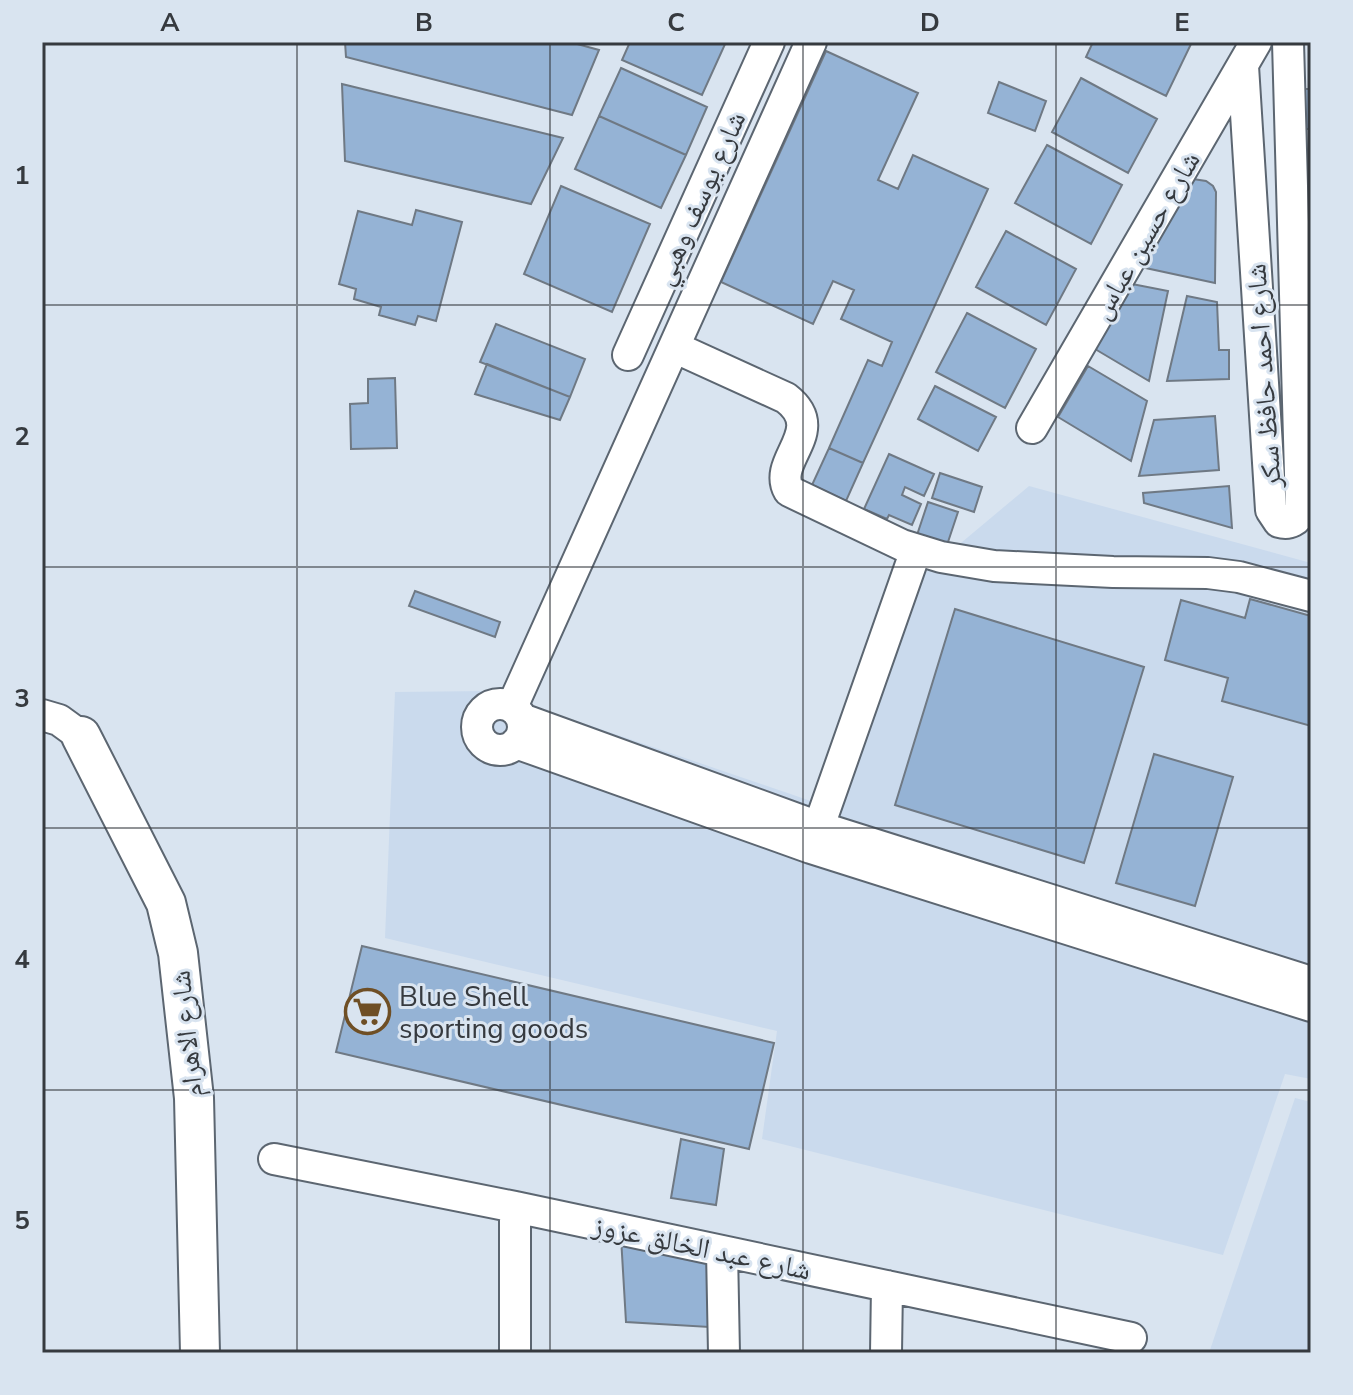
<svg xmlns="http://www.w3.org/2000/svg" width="1353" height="1395" font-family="'Nunito Sans','Noto Naskh Arabic',sans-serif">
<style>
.built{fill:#cadaed}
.building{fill:#95b3d5;stroke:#6f7984;stroke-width:2}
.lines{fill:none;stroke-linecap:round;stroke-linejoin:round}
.minor-casing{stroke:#5c6671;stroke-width:34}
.major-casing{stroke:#5c6671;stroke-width:42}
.minor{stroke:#fff;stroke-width:30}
.major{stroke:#fff;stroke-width:38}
.grid{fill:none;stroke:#363a3f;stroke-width:2;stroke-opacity:0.55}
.labels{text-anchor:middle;stroke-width:6;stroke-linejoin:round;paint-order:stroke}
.street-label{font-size:28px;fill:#363a3f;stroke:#d9e4f0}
.poi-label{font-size:28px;fill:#363a3f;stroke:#d9e4f0;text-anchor:start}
.neatline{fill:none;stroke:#363a3f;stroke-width:3}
.grid-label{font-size:26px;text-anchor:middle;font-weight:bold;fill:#363a3f}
</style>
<rect width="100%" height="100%" fill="#d9e4f0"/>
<path class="built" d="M1029,486L1311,563V1079L1285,1074L1223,1255L762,1139L777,1031L385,938L395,692L489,691L840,811L906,589Z
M1295,1098L1311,1102V1353H1209Z"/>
<path class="building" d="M345,42H570L599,50L572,115L346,57Z
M630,42H726L702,95L622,60Z
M1093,42H1192L1166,96L1086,57Z
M826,51L918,93L878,180L898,189L913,155L988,189L863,463L829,448L868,360L882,366L892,342L841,319L854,290L833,281L813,324L721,282Z
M621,68L707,107L686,155L599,116Z
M1081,78L1157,119L1128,173L1052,132Z
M999,82L1046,101L1035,131L988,113Z
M342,84L563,138L531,204L345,161Z
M1300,89H1311V129H1300Z
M599,116L686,155L661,208L575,169Z
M1047,145L1122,185L1091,244L1015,203Z
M1193,179L1206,181L1213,186L1216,192L1215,283L1141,267Z
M561,186L650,224L612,312L524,274Z
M416,210L462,222L436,321L418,316L415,325L379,315L381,307L354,299L356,289L339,284L358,211L412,225Z
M1006,231L1076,269L1046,325L976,287Z
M1132,284L1168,291L1149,381L1095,349Z
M1187,296L1217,302L1219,350H1229V379L1167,381Z
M967,313L1036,349L1005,408L936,372Z
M496,324L585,359L570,397L480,362Z
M487,364L570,397L560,420L475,394Z
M1088,366L1147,401L1131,461L1058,417Z
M395,378L397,448L351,449L350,404L368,403V379Z
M935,386L996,417L978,451L918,419Z
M1215,416L1219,470L1139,476L1154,420Z
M829,448L863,463L846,501L812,485Z
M889,454L934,474L924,496L905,487L902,495L921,504L912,525L889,515L887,519L864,509Z
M940,473L982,487L974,512L932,498Z
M1229,486L1232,528L1144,503L1143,493Z
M928,502L958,512L947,545L917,535Z
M415,591L500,622L495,637L409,606Z
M1250,599L1311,616V726L1222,701L1228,678L1165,660L1181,600L1245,618Z
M955,609L1144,667L1084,863L895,805Z
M1154,754L1233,777L1195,906L1116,883Z
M362,946L774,1043L749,1149L336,1052Z
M681,1139L724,1149L716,1205L671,1198Z
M621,1237L709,1261V1327L626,1322Z"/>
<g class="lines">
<defs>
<path id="minor" d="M1243,66L1271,510L1279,522C1289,525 1298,521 1301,510L1288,42
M674,347L786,398C829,431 771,460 789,491L902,545L941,557L994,566L1113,572L1208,573L1239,577L1311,596
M628,355L769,42
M1032,428L1256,42
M477 727a23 23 0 1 1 46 0a23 23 0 1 1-46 0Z
M512,707L811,42
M42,715L59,720L81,736
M522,719L819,827L1311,982
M516,743L811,848L1311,1006
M812,846L916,550
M274,1159L515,1207L1131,1338
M722,1251L724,1353
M515,1353V1207
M886,1353L887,1286"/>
<path id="major" d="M81,736L166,903L178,953L194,1098L200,1353"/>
</defs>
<use href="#minor" class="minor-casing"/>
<use href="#major" class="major-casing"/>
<use href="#minor" class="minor"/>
<use href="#major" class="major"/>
</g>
<path class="grid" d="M297,42V1353M550,42V1353M803,42V1353M1056,42V1353M42,305H1311M42,567H1311M42,828H1311M42,1090H1311"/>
<defs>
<symbol id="supermarket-ring" viewBox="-11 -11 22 22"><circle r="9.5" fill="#d9e4f0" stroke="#6f4f25" stroke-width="1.5"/><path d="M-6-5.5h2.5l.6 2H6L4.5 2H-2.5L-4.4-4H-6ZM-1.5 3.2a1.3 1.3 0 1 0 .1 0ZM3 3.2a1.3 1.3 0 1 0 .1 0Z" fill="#6f4f25"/></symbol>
</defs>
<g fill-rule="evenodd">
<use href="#supermarket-ring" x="342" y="986" width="51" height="51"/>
</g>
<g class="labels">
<g class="street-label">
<text transform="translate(699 198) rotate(-66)" y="10">شارع يوسف وهبي</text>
<text transform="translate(1145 235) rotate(-60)" y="10">شارع حسين عباس</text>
<text transform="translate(1263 376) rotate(-94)" y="10">شارع احمد حافظ سكر</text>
<text transform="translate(186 1034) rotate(-96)" y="10">شارع الاهرام</text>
<text transform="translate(702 1247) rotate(12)" y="10">شارع عبد الخالق عزوز</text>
</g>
<g class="poi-label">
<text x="399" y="1006">Blue Shell<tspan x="399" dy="32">sporting goods</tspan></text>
</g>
</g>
<rect width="1353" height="1395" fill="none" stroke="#d9e4f0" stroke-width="88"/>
<rect x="44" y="44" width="1265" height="1307" class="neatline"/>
<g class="grid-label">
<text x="170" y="31">A</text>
<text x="424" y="31">B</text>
<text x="676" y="31">C</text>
<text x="930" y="31">D</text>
<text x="1182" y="31">E</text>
<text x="22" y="184">1</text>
<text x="22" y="445">2</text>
<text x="22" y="707">3</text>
<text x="22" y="968">4</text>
<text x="22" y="1229">5</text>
</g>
</svg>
